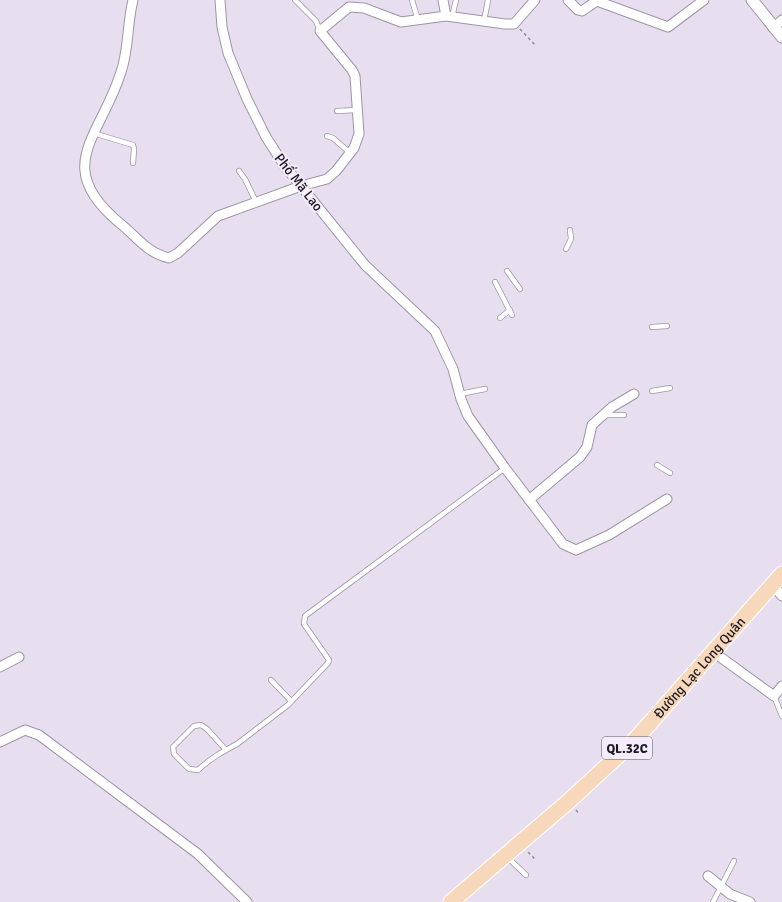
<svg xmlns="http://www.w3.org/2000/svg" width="782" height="902" font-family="Signika,sans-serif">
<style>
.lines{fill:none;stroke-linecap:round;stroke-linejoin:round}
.service-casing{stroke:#9e95a5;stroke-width:6}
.minor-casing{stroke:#9e95a5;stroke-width:11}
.tertiary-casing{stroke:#9e95a5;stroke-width:13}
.trunk-casing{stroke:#fff;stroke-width:17}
.path{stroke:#958e9b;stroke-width:1.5;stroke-dasharray:3 3;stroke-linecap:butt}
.service{stroke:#fff;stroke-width:4.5}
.minor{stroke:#fff;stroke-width:9}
.tertiary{stroke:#fff;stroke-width:11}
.trunk{stroke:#f7d8ba;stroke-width:15}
.labels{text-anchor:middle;stroke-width:4;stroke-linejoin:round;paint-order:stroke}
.shield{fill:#f4ebfc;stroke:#5d5761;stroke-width:1}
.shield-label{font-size:13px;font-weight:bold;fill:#1c181f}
.street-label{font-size:14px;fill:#1c181f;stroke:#f4ebfc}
</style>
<rect width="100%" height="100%" fill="#e7deef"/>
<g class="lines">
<defs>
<path id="service" d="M295,0L316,21L320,31
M412,0L418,20
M452,17L456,0
M484,21L488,0
M337,111L357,110
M93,133L133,145L134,149L133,163
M327,136L333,138L350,153
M239,171L245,179L256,202
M566,249L571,239L570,230
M507,271L520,289
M495,282L512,315
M500,318L510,310
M652,327L667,326
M652,391L670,388
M460,394L485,389
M605,415H624
M657,465L670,473
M271,680L291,701
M774,696L782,716
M226,750L207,729L201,725L194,726L173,747L174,754L189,769L198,770C211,758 222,752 237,744L288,705L328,663L329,660L304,624L305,616L505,468
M507,857L526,875
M713,902L734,861"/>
<path id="minor" d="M133,0C127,24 129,49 121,72C101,137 50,167 122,225C139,239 146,252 169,258L178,253L218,216L301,186L327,179L336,171L354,148L359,134L355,76L352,70L320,31L349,7L364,8L401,22L446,16L505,24H514L535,0
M220,0L222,27L228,53L247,99L266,137L284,165L365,265L435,331L453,369L461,399L468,416L505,468L563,544L576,550L609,535L667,499
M443,0L446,16
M568,0L578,10L582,11L598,0
M597,1L668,27L704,0
M773,28L782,20
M529,500L580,457L587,447L592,425L612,407L634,394
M772,584L782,596
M712,651L774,696L782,686
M0,667L19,657
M0,742L25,730L39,735L198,854L247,902
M708,876L730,894L750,902"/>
<path id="tertiary" d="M752,0L782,37"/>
<g id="trunk">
<path id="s1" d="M451,902L569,801L634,741L782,574"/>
</g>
</defs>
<use href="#service" class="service-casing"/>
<use href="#minor" class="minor-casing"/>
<use href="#tertiary" class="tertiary-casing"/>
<use href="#trunk" class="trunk-casing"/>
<path class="path" d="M520,29L535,45
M576,810L579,814
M528,852L535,859"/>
<use href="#service" class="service"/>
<use href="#minor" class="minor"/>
<use href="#tertiary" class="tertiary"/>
<use href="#trunk" class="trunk"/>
</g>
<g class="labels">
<rect class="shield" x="602" y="737" width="50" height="22" rx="3"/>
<g class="shield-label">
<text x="627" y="753">QL.32C</text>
</g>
<g class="street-label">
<text transform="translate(299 182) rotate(52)" y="5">Phố Mã Lao</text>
<text dy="5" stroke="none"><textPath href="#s1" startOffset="342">Đường Lạc Long Quân</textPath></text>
</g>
</g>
</svg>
